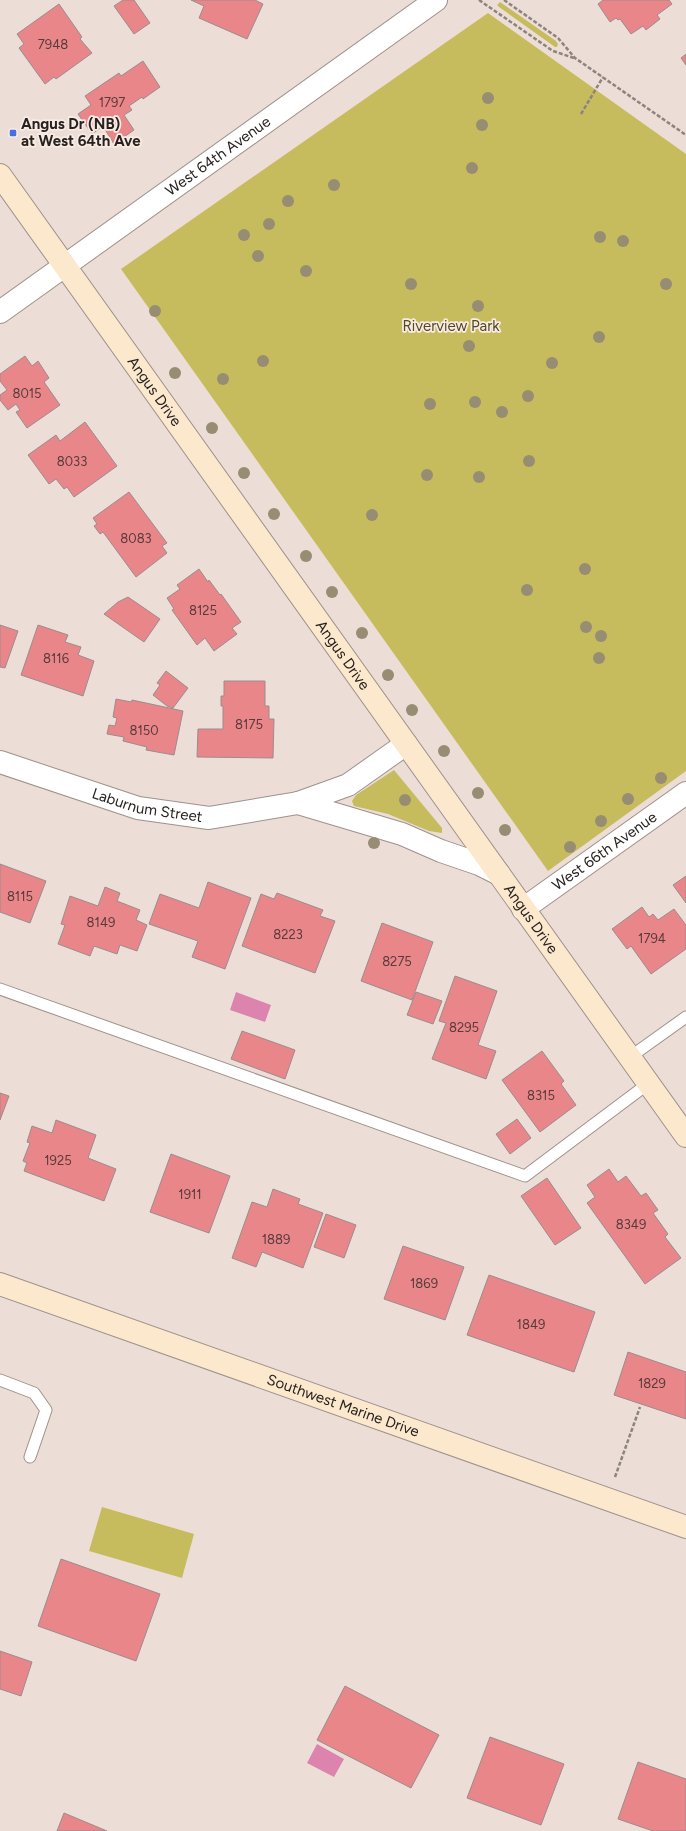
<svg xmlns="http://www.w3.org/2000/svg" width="686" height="1831" font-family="Figtree,sans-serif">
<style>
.green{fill:#c7bc5d}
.water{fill:#dc83ae}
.building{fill:#e9868a;stroke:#9b8c8c}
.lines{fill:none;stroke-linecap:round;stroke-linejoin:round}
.lane-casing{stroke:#9e918b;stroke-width:13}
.street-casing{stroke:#9e918b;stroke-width:24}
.secondary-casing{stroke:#9e918b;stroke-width:24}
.path{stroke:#8d837f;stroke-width:2.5;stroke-dasharray:4 2;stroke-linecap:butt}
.lane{stroke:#fff;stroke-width:11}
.street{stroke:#fff;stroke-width:22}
.secondary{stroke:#fce9cd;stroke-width:22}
.tree{fill:#968d73}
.poi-dot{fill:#4770e2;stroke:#f9ebe4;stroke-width:1.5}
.labels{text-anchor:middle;stroke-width:3.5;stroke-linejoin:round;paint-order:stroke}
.number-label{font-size:13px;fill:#583b3a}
.poi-label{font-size:15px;font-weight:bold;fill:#272220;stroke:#f9ebe4;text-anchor:start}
.street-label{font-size:15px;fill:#272220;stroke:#f9ebe4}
.park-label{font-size:15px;fill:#4f4a21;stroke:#f9ebe4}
</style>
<rect width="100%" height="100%" fill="#ecded7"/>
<path class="green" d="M500,2L556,41L558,44L557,47H555L499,7L497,5Z
M488,13L686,154V771L548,871L121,269Z
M394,770L442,828V833L429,831L388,814L354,806L352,801L356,795Z
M102,1507L194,1534L182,1578L89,1551Z"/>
<path class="water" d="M236,992L271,1005L265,1022L230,1010Z
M317,1744L344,1759L334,1777L307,1763Z"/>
<path class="building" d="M123,0H134L150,23L134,34L114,6Z
M191,0H255L263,4L247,39L199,18L204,6Z
M603,0H669L672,4L657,15L660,19L646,30L643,26L631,34L620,19L618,20L616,18L610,22L598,4Z
M59,4L82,37L80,39L92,53L56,79L54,77L45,84L19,48L24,44L17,34Z
M686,54V65L681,58Z
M143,61L160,87L143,99L142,97L129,106L132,110L124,115L134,130L114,144L103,126L92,134L78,114L91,105L85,96L119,73L121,76Z
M25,356L32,366L38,361L49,378L44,382L60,405L27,428L16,412L20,410L16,404L8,410L0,400V395L7,390L0,381V374Z
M85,422L117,466L74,497L67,487L64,489L56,479L49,484L28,455L56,435L60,441Z
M129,492L167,543L162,546L167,553L136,577L103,532L100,534L94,526L97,524L93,518Z
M199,569L208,582L209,580L220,595L221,594L241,622L232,628L237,634L214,651L205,638L197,645L172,610L174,609L167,598L180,589L177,585Z
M128,597L160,619L144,642L104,614L118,602Z
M0,625L18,631L5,668L0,667Z
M38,625L68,635L65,642L81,647L78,655L94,661L83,696L21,675Z
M166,671L188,688L173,708L167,706L153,695L160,685L157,683Z
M224,681H265V706H269V719H274L273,758L197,757L198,729H223V706H221V696H224Z
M116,699L131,702L132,700L183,711L174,755L146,750L147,747L123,741L124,737L107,734L109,725L115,726L117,718L113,717Z
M0,864L46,881L30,923L0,912Z
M686,876V903L673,885Z
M208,882L251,898L225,969L192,957L198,941L149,924L160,894L199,908Z
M105,887L120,893L117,901L140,910L136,920L147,925L137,951L120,945L117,954L94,946L90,956L58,944L65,925L61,924L70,896L98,906Z
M277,893L323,910L320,916L335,921L315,973L242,946L261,894L274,899Z
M642,907L649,917L653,914L658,920L674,909L686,925V949L651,974L631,946L627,949L612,929Z
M382,923L433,942L412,1000L361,981Z
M455,976L497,991L478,1045L496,1051L486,1079L432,1059L446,1023L439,1021Z
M416,992L442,1001L433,1024L407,1015Z
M242,1031L295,1050L285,1079L231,1059Z
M542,1051L564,1081L561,1084L576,1105L540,1132L502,1080Z
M0,1093L9,1096L0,1120Z
M517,1119L531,1138L510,1154L496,1134Z
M56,1120L96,1135L88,1158L116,1169L104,1201L24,1171L27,1163L23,1161L30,1143L27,1142L32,1126L52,1133Z
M171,1154L230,1176L209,1233L150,1212Z
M609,1169L618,1182L626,1176L641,1196L646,1193L658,1210L653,1213L668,1234L665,1237L681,1258L645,1284L587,1203L595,1197L587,1185Z
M547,1178L581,1228L555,1245L521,1196Z
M273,1189L300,1199L298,1204L323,1213L303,1268L262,1252L256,1267L232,1258L252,1202L267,1207Z
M326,1214L356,1225L344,1258L314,1247Z
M403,1246L464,1267L445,1320L384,1299Z
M489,1275L595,1312L574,1372L467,1335Z
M628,1352L686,1372V1419L614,1395Z
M61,1559L160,1594L136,1661L38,1626Z
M0,1651L32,1662L21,1696L0,1689Z
M345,1686L439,1735L411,1788L317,1740Z
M490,1737L564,1764L541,1825L467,1798Z
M638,1762L686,1779V1831H653L618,1819Z
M64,1813L107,1831H57Z"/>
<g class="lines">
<defs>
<path id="lane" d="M0,989L525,1176L649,1083
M630,1057L686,1017
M0,1380L34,1393L46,1410L30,1457"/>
<g id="street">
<path id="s1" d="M0,312L436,0"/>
<path id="s2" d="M0,762L138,808L209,818L298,803L348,785L406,744"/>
<path d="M298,803L402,834L441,851L479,864L499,874"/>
<path id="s3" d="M523,909L686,793"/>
</g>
<g id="secondary">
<path id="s4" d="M0,175L686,1136"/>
<path id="s5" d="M0,1284L686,1527"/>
</g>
</defs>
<use href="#lane" class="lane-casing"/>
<use href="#street" class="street-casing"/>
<use href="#secondary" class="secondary-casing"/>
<path class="path" d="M479,0L553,51L574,58
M504,0L558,38L575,58L686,135
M581,114L603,77
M615,1477L640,1407"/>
<use href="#lane" class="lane"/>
<use href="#street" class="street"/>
<use href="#secondary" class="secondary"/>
</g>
<g class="tree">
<circle cx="488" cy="98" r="6"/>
<circle cx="482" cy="125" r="6"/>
<circle cx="472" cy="168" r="6"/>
<circle cx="334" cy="185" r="6"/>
<circle cx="288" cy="201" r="6"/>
<circle cx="269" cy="224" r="6"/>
<circle cx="244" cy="235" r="6"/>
<circle cx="600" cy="237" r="6"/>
<circle cx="623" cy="241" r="6"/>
<circle cx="258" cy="256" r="6"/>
<circle cx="306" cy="271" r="6"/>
<circle cx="411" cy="284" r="6"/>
<circle cx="666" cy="284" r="6"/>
<circle cx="478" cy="306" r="6"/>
<circle cx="155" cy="311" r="6"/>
<circle cx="599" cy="337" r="6"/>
<circle cx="469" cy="346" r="6"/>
<circle cx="263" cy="361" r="6"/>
<circle cx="552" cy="363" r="6"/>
<circle cx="175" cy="373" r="6"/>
<circle cx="223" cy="379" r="6"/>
<circle cx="528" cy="396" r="6"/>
<circle cx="475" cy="402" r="6"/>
<circle cx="430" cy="404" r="6"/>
<circle cx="502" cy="412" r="6"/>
<circle cx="212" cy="428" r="6"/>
<circle cx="529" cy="461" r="6"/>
<circle cx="244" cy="473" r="6"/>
<circle cx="427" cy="475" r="6"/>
<circle cx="479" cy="477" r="6"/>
<circle cx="274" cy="514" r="6"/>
<circle cx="372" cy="515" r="6"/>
<circle cx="306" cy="556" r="6"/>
<circle cx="585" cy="569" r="6"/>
<circle cx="527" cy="590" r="6"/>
<circle cx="332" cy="592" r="6"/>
<circle cx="586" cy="627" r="6"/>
<circle cx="362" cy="633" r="6"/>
<circle cx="601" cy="636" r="6"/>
<circle cx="599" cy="658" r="6"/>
<circle cx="388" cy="675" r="6"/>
<circle cx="412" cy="710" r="6"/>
<circle cx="444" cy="751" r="6"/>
<circle cx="661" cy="778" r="6"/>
<circle cx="478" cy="793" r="6"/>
<circle cx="628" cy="799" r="6"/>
<circle cx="405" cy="800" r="6"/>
<circle cx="601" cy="821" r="6"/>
<circle cx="505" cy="830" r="6"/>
<circle cx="374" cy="843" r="6"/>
<circle cx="570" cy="847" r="6"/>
</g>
<rect class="poi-dot" x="9" y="129" width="8" height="8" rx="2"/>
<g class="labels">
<g class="number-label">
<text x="53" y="49">7948</text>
<text x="112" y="107">1797</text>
<text x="27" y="398">8015</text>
<text x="72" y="466">8033</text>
<text x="136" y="543">8083</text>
<text x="203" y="615">8125</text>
<text x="56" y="663">8116</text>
<text x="249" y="729">8175</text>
<text x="144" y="735">8150</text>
<text x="20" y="901">8115</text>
<text x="101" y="927">8149</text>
<text x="288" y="939">8223</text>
<text x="652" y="943">1794</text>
<text x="397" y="966">8275</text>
<text x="464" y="1032">8295</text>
<text x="541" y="1100">8315</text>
<text x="58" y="1165">1925</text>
<text x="190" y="1199">1911</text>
<text x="631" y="1229">8349</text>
<text x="276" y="1244">1889</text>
<text x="424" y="1288">1869</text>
<text x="531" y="1329">1849</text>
<text x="652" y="1388">1829</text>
</g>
<g class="poi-label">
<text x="21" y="129">Angus Dr (NB)<tspan x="21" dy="17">at West 64th Ave</tspan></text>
</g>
<g class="street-label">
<text dy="5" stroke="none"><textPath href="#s1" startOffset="268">West 64th Avenue</textPath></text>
<text dy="5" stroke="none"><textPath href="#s4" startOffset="266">Angus Drive</textPath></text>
<text dy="5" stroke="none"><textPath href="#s4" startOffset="590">Angus Drive</textPath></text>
<text dy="5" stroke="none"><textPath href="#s2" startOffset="154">Laburnum Street</textPath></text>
<text dy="5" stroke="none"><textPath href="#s3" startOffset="100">West 66th Avenue</textPath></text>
<text dy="5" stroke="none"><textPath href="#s4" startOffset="914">Angus Drive</textPath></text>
<text dy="5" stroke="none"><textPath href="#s5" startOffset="364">Southwest Marine Drive</textPath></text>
</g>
<g class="park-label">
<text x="451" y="331">Riverview Park</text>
</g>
</g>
</svg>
